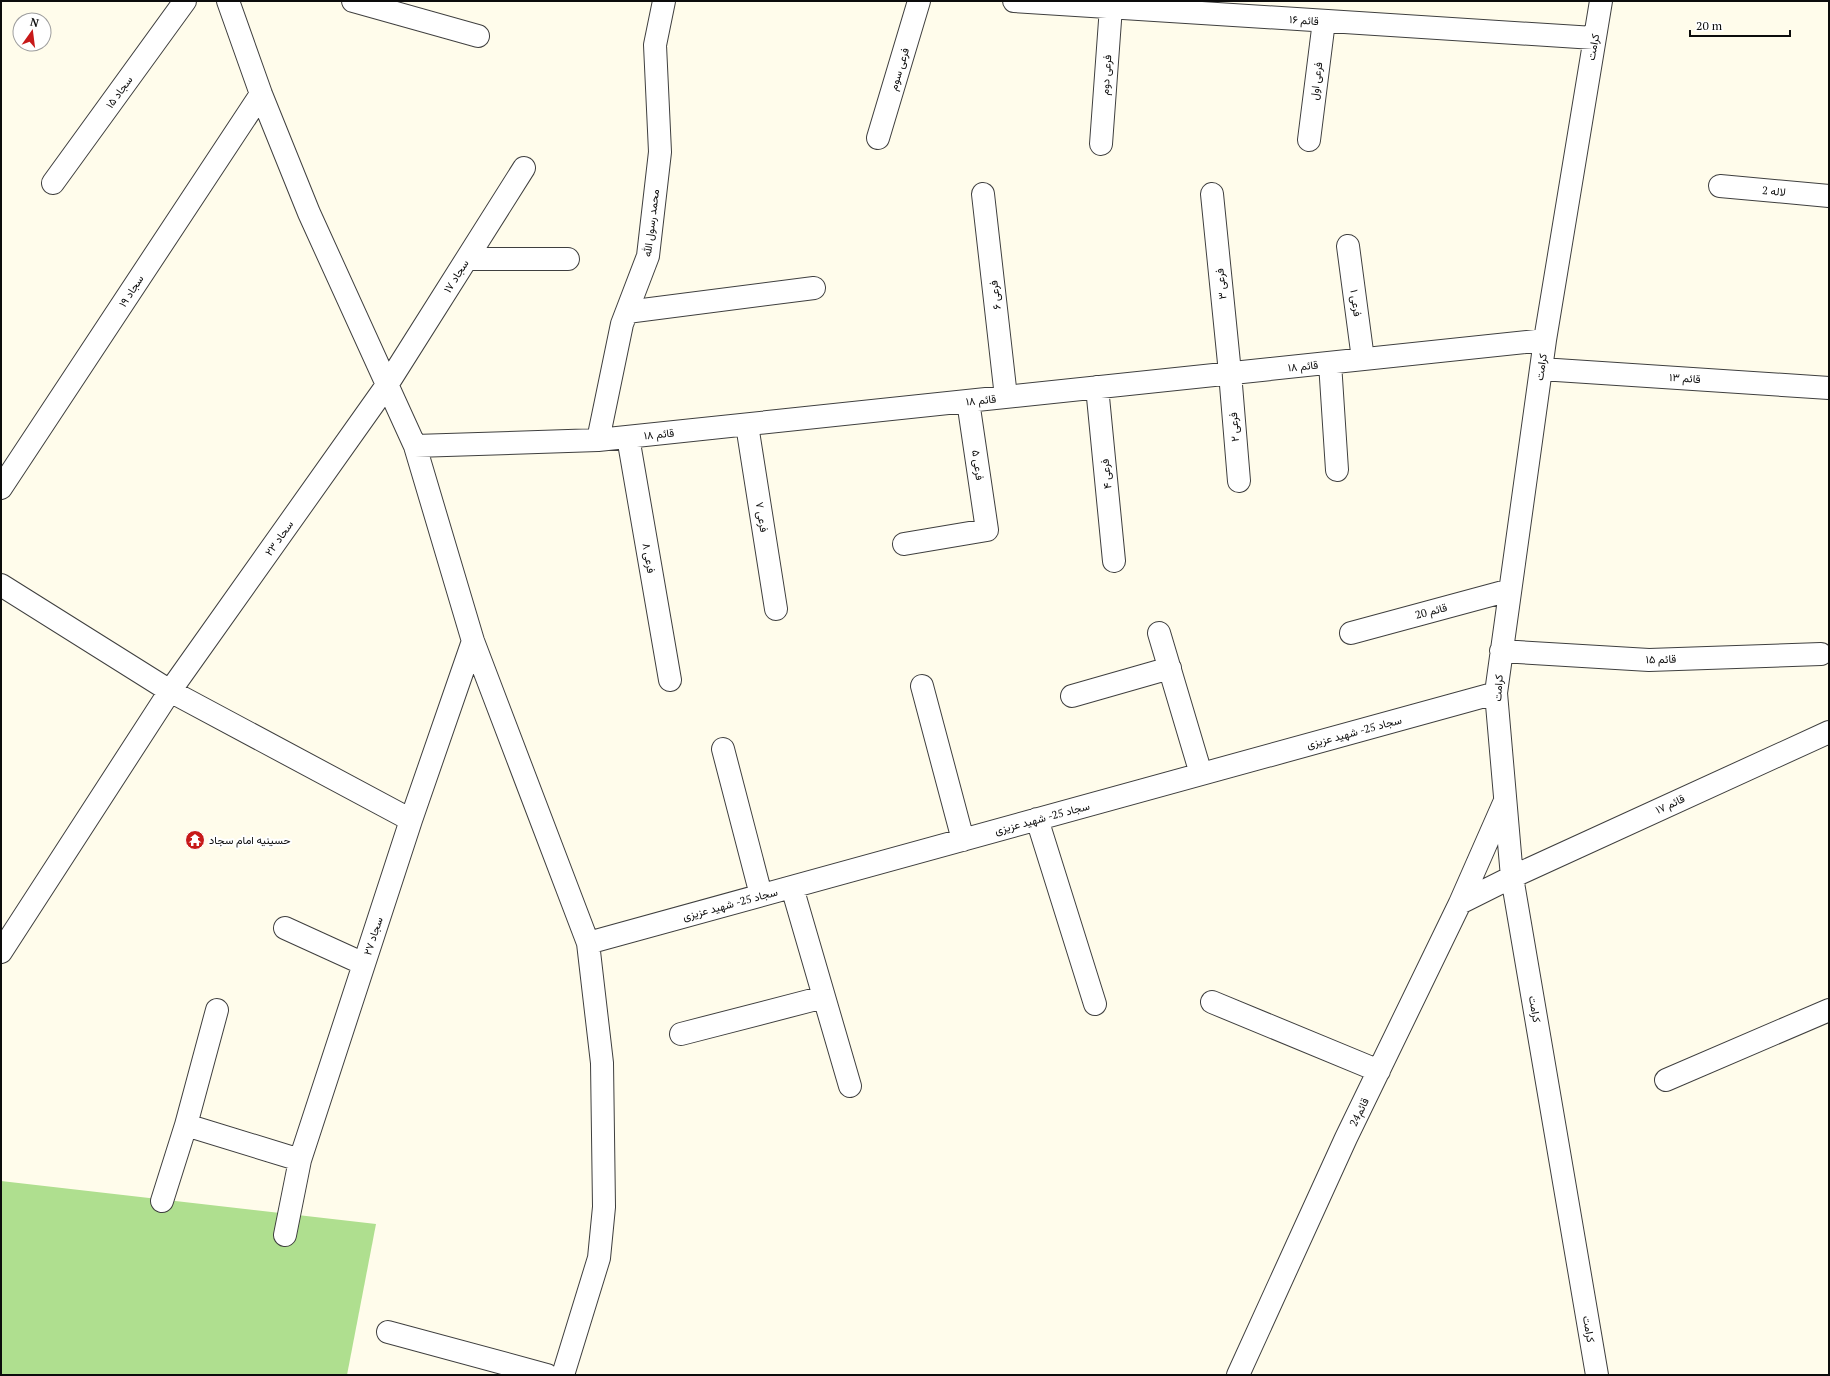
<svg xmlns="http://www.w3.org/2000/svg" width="1830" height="1376" font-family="'PT Serif',Vazirmatn,serif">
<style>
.forest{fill:#afdf8f}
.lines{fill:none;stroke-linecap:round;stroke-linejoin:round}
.minor-casing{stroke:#3f3f3f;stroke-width:24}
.minor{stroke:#fff;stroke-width:22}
.labels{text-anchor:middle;stroke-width:4;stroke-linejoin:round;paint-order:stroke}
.street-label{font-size:11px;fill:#0c0c0c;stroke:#fff}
.poi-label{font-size:11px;fill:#0c0c0c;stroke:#fff;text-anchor:start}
</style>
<rect width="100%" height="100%" fill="#fffceb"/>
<path class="forest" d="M1,1181L376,1224L347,1375H1Z"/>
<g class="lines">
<defs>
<path id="minor" d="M228,1L261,94L309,213L415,446L473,641L588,943L602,1063L604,1207L599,1258L563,1375
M353,1L478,36
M1014,1L1594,38
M878,138L919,1
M1309,140L1324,21
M1101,144L1111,7
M53,183L185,1
M1720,186L1829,196
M983,194L1006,397
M1212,194L1230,373L1239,481
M1348,246L1363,359
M467,259H568
M627,312L814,288
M1330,363L1337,470
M1541,369L1829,388
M1097,387L1114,561
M747,425L776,609
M628,437L670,680
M598,440L622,324L648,256L660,152L655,45L664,1
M415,446L598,440L1545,340
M1,488L261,94
M904,544L987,530L968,401
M1,585L170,691L411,820
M1159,633L1201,774
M1351,633L1510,590
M1501,651L1649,660L1821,654
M922,686L963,840
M1072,696L1170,668
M723,749L761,895
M1037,819L1095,1004
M792,887L850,1086
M1460,903L1504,803
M285,928L364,964
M588,943L1496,693
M1,952L170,691L387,385L524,168
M1212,1002L1379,1071
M681,1034L824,997
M1666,1080L1829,1010
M186,1125L300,1160
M162,1201L186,1125L217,1010
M285,1235L300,1160L411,820L473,641
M388,1332L547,1375
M1238,1375L1346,1138L1460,903L1512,877L1829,732
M1597,1375L1512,877L1496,693L1545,340L1601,1"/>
</defs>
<use href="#minor" class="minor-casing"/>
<use href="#minor" class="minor"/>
</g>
<defs>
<symbol id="temple-disc" viewBox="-11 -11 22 22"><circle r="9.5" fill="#c71919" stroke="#fff"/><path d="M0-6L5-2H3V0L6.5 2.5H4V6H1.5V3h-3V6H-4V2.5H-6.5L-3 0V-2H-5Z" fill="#fff"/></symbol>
</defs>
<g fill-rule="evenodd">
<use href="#temple-disc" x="184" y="829" width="22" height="22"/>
</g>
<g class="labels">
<g class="street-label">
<text transform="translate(1304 20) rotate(4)" y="4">قائم ۱۶</text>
<text transform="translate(1593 47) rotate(-80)" y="4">کرامت</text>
<text transform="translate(899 69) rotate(-73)" y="4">فرعی سوم</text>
<text transform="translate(1106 75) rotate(-86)" y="4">فرعی دوم</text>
<text transform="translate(1316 81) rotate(-83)" y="4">فرعی اول</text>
<text transform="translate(119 92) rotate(-54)" y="4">سجاد ۱۵</text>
<text transform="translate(1774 191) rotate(5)" y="4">لاله 2</text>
<text transform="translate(651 223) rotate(-83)" y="4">محمد رسول الله</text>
<text transform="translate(456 276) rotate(-58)" y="4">سجاد ۱۷</text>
<text transform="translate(1221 284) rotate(-96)" y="4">فرعی ۳</text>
<text transform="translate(131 291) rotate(-57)" y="4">سجاد ۱۹</text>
<text transform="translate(995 295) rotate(-97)" y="4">فرعی ۶</text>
<text transform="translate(1356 303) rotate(82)" y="4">فرعی ۱</text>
<text transform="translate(1303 366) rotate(-6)" y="4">قائم ۱۸</text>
<text transform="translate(1541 367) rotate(-82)" y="4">کرامت</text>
<text transform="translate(1685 378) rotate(4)" y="4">قائم ۱۳</text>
<text transform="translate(981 400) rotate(-6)" y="4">قائم ۱۸</text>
<text transform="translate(1234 427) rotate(-94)" y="4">فرعی ۲</text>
<text transform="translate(659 434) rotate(-6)" y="4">قائم ۱۸</text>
<text transform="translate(978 465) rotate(82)" y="4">فرعی ۵</text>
<text transform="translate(1106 474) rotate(-96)" y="4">فرعی ۴</text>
<text transform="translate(762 517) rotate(81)" y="4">فرعی ۷</text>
<text transform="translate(279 538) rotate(-55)" y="4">سحاد ۲۳</text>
<text transform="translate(649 558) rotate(80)" y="4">فرعی ۸</text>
<text transform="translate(1431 611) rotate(-15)" y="4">قائم 20</text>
<text transform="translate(1661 659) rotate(-1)" y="4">قائم ۱۵</text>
<text transform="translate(1498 688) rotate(-87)" y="4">کرامت</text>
<text transform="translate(1354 732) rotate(-15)" y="4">سجاد 25- شهید عزیزی</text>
<text transform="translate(1670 804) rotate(-25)" y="4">قائم ۱۷</text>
<text transform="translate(1042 818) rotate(-15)" y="4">سجاد 25- شهید عزیزی</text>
<text transform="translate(730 904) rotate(-15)" y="4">سجاد 25- شهید عزیزی</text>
<text transform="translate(373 936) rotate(-72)" y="4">سجاد ۲۷</text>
<text transform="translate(1535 1009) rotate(80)" y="4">کرامت</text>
<text transform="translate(1359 1112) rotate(-64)" y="4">قائم24</text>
<text transform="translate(1589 1329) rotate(80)" y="4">کرامت</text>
</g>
<g class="poi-label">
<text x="209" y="844">حسینیه امام سجاد</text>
</g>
</g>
<rect width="1830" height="1376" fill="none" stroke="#0c0c0c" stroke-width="4"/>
<g transform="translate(32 32) rotate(14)"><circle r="19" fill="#ffffff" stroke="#9e9e9e"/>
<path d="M0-3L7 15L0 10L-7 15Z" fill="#c71919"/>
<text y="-6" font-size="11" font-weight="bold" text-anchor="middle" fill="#0c0c0c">N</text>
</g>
<path d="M1690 30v6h100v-6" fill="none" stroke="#0c0c0c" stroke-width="2"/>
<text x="1696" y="30" font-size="12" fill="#0c0c0c" stroke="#ffffff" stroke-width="3" paint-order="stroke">20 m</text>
</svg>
